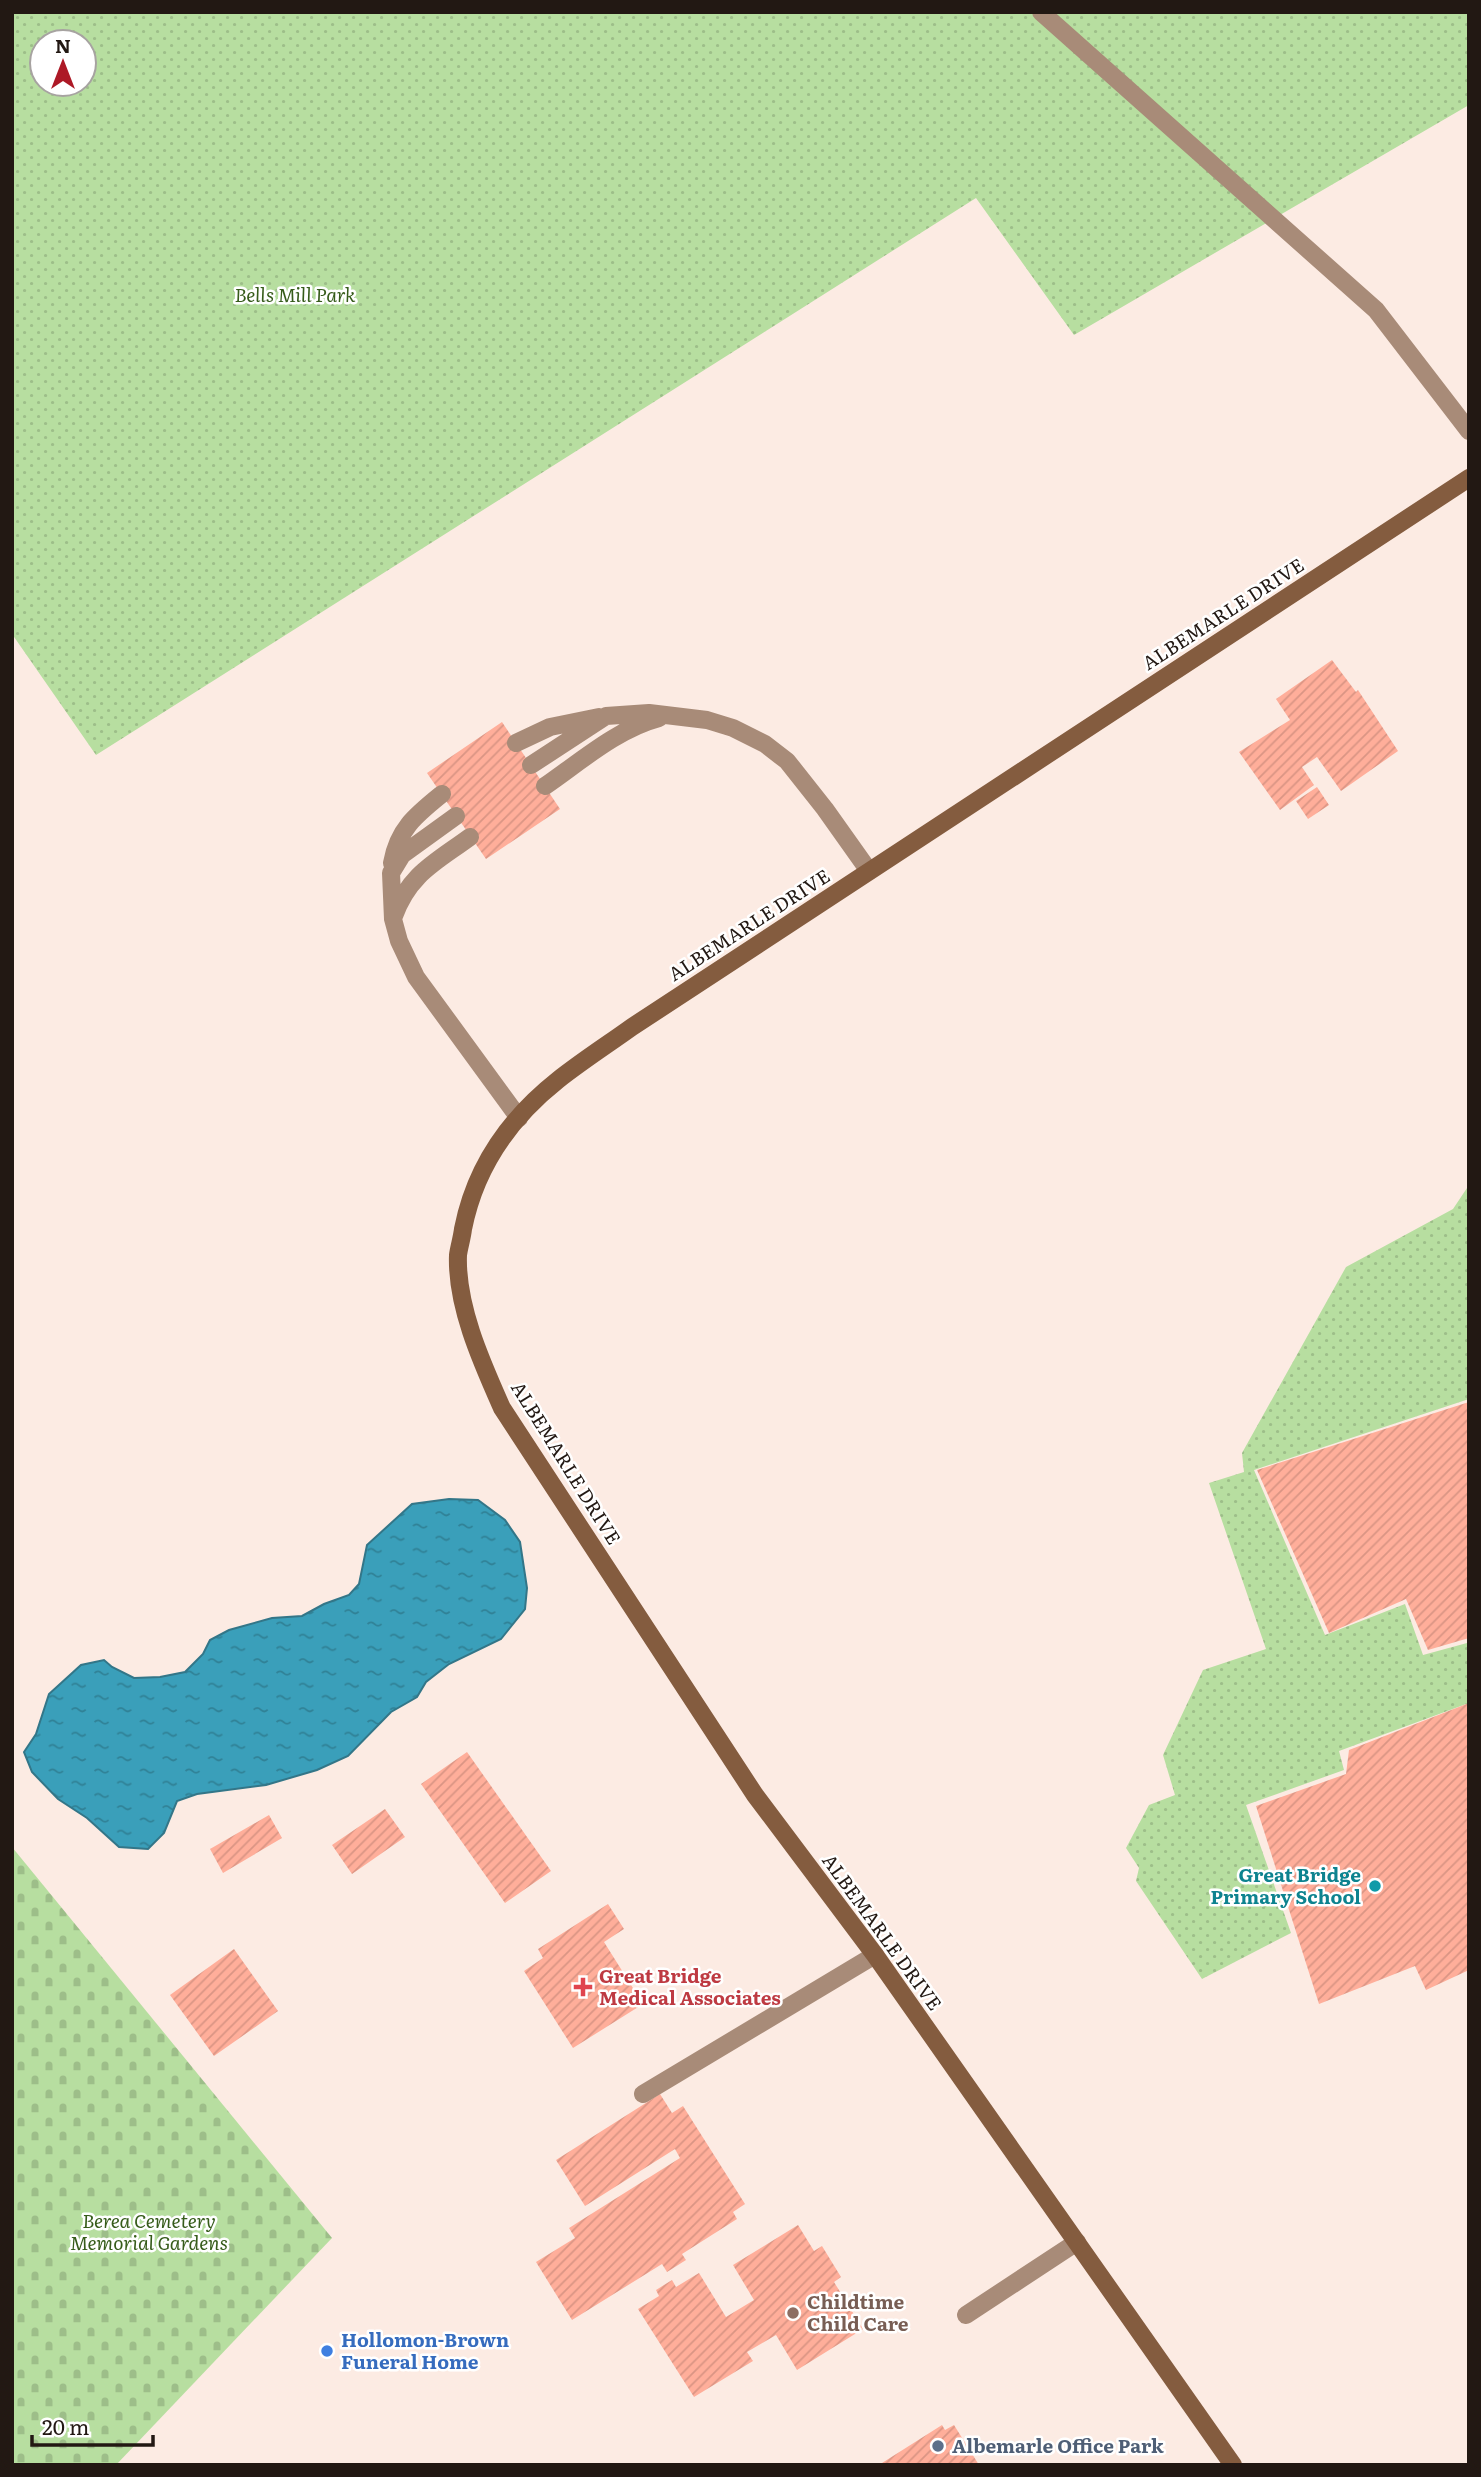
<svg xmlns="http://www.w3.org/2000/svg" width="1481" height="2477" font-family="Literata,serif">
<style>
.cemetery{fill:url(#cemetery-stones)}
.park{fill:url(#park-dots);fill-rule:evenodd}
.water{fill:url(#water-ripples);stroke:#337688;stroke-width:2}
.building{fill:url(#building-hatch)}
.lines{fill:none;stroke-linecap:round;stroke-linejoin:round}
.lane{stroke:#a88b78;stroke-width:18}
.secondary{stroke:#845c3f;stroke-width:18}
.culture-dot{fill:#0f9aa8;stroke:#fff;stroke-width:2.5}
.health-dot{fill:#e0444e;stroke:#fff;stroke-width:2.5}
.education-dot{fill:#8d6e63;stroke:#fff;stroke-width:2.5}
.shop-dot{fill:#3f7fe0;stroke:#fff;stroke-width:2.5}
.service-dot{fill:#5c6f8a;stroke:#fff;stroke-width:2.5}
.labels{text-anchor:middle;stroke-width:5;stroke-linejoin:round;paint-order:stroke}
.park-label{font-size:19px;font-style:italic;fill:#365c1a;stroke:#fff}
.street-label{font-size:19px;fill:#221813;stroke:#fff}
.culture-label{font-size:19px;font-weight:bold;fill:#0d838f;stroke:#fff;text-anchor:end}
.health-label{font-size:19px;font-weight:bold;fill:#be3a42;stroke:#fff;text-anchor:start}
.education-label{font-size:19px;font-weight:bold;fill:#785e54;stroke:#fff;text-anchor:start}
.shop-label{font-size:19px;font-weight:bold;fill:#366cbe;stroke:#fff;text-anchor:start}
.service-label{font-size:19px;font-weight:bold;fill:#4e5e75;stroke:#fff;text-anchor:start}
</style>
<defs>
<pattern id="cemetery-stones" width="16" height="16" patternUnits="userSpaceOnUse" patternTransform="scale(1.75)"><rect width="16" height="16" fill="#b7dea0"/><path d="M2 7V4a2 2 0 0 1 4 0v3zM10 15v-3a2 2 0 0 1 4 0v3z" fill="#9dbe89"/></pattern>
<pattern id="park-dots" width="8" height="8" patternUnits="userSpaceOnUse" patternTransform="scale(1.75)"><rect width="8" height="8" fill="#b7dea0"/><path d="M2 2h.1M6 6h.1" fill="none" stroke="#9dbe89" stroke-width="1.8" stroke-linecap="round"/></pattern>
<pattern id="water-ripples" width="26" height="14" patternUnits="userSpaceOnUse" patternTransform="scale(1.75)"><rect width="26" height="14" fill="#3a9fba"/><path d="M2 4q2-2 4 0t4 0M15 11q2-2 4 0t4 0" fill="none" stroke="#308196"/></pattern>
<pattern id="building-hatch" width="6" height="6" patternUnits="userSpaceOnUse" patternTransform="scale(1.75)"><rect width="6" height="6" fill="#ffae9a"/><path d="M-1 1l2-2M0 6l6-6M5 7l2-2" fill="none" stroke="#da9584"/></pattern>
</defs>
<rect width="100%" height="100%" fill="#fcebe3"/>
<path class="cemetery" d="M12,1847L332,2238L116,2465H12Z"/>
<path class="park" d="M12,12H1469V105L1074,335L976,198L96,755L12,634ZM42,42H84V84H42Z
M1469,1185V1399L1254,1470L1325,1635L1405,1604L1423,1655L1467,1643L1469,1703L1339,1751L1344,1770L1246,1805L1291,1933L1202,1979L1136,1881L1139,1868L1126,1848L1149,1805L1175,1795L1163,1755L1203,1670L1266,1649L1209,1483L1244,1472L1242,1453L1346,1267L1453,1209Z"/>
<path class="water" d="M449,1499L478,1500L505,1520L520,1542L527,1588L525,1609L501,1639L449,1664L426,1682L417,1697L391,1712L348,1756L317,1770L266,1785L197,1794L177,1801L164,1833L148,1849L119,1847L87,1818L58,1799L32,1772L24,1752L36,1734L49,1694L81,1665L104,1660L112,1667L134,1678L160,1677L185,1672L203,1654L210,1640L229,1630L272,1618L302,1616L324,1604L349,1595L359,1584L367,1545L412,1504Z"/>
<path class="building" d="M1332,660L1356,692L1358,690L1398,751L1341,791L1317,757L1302,767L1314,785L1280,810L1239,752L1290,720L1276,699Z
M502,722L560,809L486,859L427,773Z
M1317,787L1329,805L1308,819L1296,801Z
M1469,1402V1638L1428,1650L1406,1599L1329,1633L1257,1470Z
M1469,1703V1970L1426,1990L1415,1966L1319,2004L1256,1806L1346,1774L1349,1750Z
M467,1752L551,1871L505,1903L421,1784Z
M385,1809L405,1837L352,1874L332,1845Z
M269,1815L282,1838L223,1873L210,1849Z
M608,1904L624,1929L604,1942L643,2004L573,2048L524,1971L543,1958L538,1949Z
M234,1949L278,2011L214,2056L170,1995Z
M660,2094L672,2113L683,2106L745,2204L733,2212L737,2219L682,2254L686,2260L667,2272L662,2264L572,2320L536,2262L575,2238L569,2228L680,2158L675,2149L585,2206L556,2160Z
M798,2225L814,2251L822,2246L841,2277L834,2282L863,2329L797,2370L776,2335L747,2352L753,2361L694,2397L638,2309L659,2296L656,2290L672,2280L676,2287L699,2273L726,2317L754,2300L733,2265Z
M942,2425L945,2430L954,2425L979,2465H883L882,2463Z"/>
<g class="lines">
<path class="lane" d="M1041,12L1376,310L1469,431
M516,743L550,727L599,717
M531,765L606,716L649,713L707,720L733,728L765,744L787,761L825,809L869,871
M545,786C580,762 617,729 659,718
M456,816L402,855L391,873L393,919L399,941L416,977L519,1118
M392,863C398,829 416,815 442,794
M394,916C409,874 436,862 470,837
M643,2094L875,1955
M966,2315L1077,2242"/>
<path class="secondary" d="M1233,2465L875,1955L755,1795L502,1408C482,1363 456,1306 458,1255C459,1247 462,1238 463,1229C475,1168 510,1118 558,1080C582,1061 607,1045 632,1027L1469,478"/>
</g>
<circle class="culture-dot" cx="1375" cy="1886" r="7"/>
<path class="health-dot" d="M579.5 1976.5h7v7h7v7h-7v7h-7v-7h-7v-7h7z"/>
<circle class="education-dot" cx="793" cy="2313" r="7"/>
<circle class="shop-dot" cx="327" cy="2351" r="7"/>
<circle class="service-dot" cx="938" cy="2446" r="7"/>
<g class="labels">
<g class="park-label">
<text x="295" y="302">Bells Mill Park</text>
<text x="149" y="2228">Berea Cemetery<tspan x="149" dy="22">Memorial Gardens</tspan></text>
</g>
<g class="street-label">
<text transform="translate(1223 614) rotate(-33)" y="7">ALBEMARLE DRIVE</text>
<text transform="translate(749 925) rotate(-33)" y="7">ALBEMARLE DRIVE</text>
<text transform="translate(566 1463) rotate(58)" y="7">ALBEMARLE DRIVE</text>
<text transform="translate(882 1932) rotate(54)" y="7">ALBEMARLE DRIVE</text>
</g>
<g class="culture-label">
<text x="1361" y="1882">Great Bridge<tspan x="1361" dy="22">Primary School</tspan></text>
</g>
<g class="health-label">
<text x="599" y="1983">Great Bridge<tspan x="599" dy="22">Medical Associates</tspan></text>
</g>
<g class="education-label">
<text x="807" y="2309">Childtime<tspan x="807" dy="22">Child Care</tspan></text>
</g>
<g class="shop-label">
<text x="341" y="2347">Hollomon-Brown<tspan x="341" dy="22">Funeral Home</tspan></text>
</g>
<g class="service-label">
<text x="952" y="2453">Albemarle Office Park</text>
</g>
</g>
<rect width="1481" height="2477" fill="none" stroke="#221813" stroke-width="28"/>
<g transform="translate(63 63)"><circle r="33" fill="#ffffff" stroke="#a7a3a1" stroke-width="2"/>
<path d="M0-5L12 26L0 18L-12 26Z" fill="#ad1926"/>
<text y="-10" font-size="19" font-weight="bold" text-anchor="middle" fill="#221813">N</text>
</g>
<path d="M32 2435v10h121v-10" fill="none" stroke="#221813" stroke-width="3.5"/>
<text x="42" y="2435" font-size="21" fill="#221813" stroke="#ffffff" stroke-width="5" paint-order="stroke">20 m</text>
</svg>
